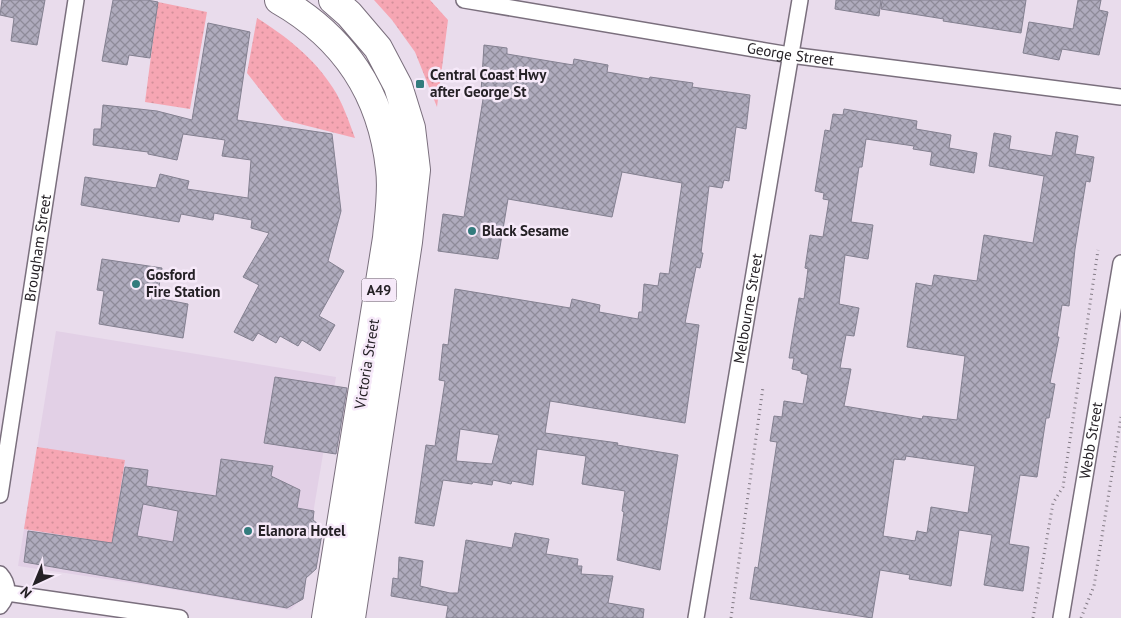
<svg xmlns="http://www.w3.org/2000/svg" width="1121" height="618" font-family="'PT Sans',sans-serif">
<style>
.built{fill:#e2d0e6}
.grass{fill:url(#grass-dots)}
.building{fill:url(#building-cross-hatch);stroke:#838090;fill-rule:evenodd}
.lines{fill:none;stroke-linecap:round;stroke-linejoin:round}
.street-casing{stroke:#7a6f7d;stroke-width:18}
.highway-casing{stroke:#7a6f7d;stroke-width:30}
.path{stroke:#827a84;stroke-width:3;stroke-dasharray:1 4;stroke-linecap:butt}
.street{stroke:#fff;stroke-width:15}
.highway{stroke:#fff;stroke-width:28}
.poi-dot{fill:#337c7d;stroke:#f6e9f9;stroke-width:2}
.labels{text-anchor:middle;stroke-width:5;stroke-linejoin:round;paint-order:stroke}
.shield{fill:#f6e9f9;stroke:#645d65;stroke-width:1}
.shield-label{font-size:14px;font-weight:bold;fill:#252126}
.street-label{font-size:15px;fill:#252126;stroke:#f6e9f9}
.poi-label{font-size:15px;font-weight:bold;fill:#252126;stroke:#f6e9f9;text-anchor:start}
</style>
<defs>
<pattern id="grass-dots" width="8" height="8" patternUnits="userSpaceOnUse" patternTransform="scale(1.25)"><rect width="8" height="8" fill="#f6a6b3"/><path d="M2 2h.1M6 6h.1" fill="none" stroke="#d38f9a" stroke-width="1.8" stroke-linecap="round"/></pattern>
<pattern id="building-cross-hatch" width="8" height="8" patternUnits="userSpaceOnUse" patternTransform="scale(1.25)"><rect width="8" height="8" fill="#afabbd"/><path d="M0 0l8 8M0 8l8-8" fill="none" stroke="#8e8b99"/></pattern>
</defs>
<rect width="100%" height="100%" fill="#e9dcec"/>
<path class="built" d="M56,331L336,377L298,603L290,610L159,587L18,566Z"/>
<path class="grass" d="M374,0H430L448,20L437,107L415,52L392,20Z
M158,2L207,12L190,109L145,102Z
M257,18C287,37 314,58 333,88C343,103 349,122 355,138L284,120L247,73Z
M37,447L125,460L112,543L24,529Z"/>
<path class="building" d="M2,0H45L37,45L11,41L14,18L0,15Z
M113,0H147L158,2L150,58L129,55L127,65L102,61Z
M836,0H881L879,16L835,9Z
M882,0H1026L1021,33L943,21L944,19L881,9Z
M1078,0H1101L1099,10L1108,12L1099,55L1062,49L1059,60L1023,53L1029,22L1073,29Z
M208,23L250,32L237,120L332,134L341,211L328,261L344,271L319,316L335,325L320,351L302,340L298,346L280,336L276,343L258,333L253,341L234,332L259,285L243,277L269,233L251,228L252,220L214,213L213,220L181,214L179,222L81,205L85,177L156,188L160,174L189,181L187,189L248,198L251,160L222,156L225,140L183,134L177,160L148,154V152L93,145L94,129H101L103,105L157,111L192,120Z
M484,45L507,48V54L573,65L574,59L608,65L607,72L649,79L650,77L693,83L692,87L750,95L746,129L736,127L729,181L724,180L722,188L709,186L701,253H703L700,268L696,267L685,323L699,325L685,423L550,401L545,433L618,443L617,445L678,455L660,570L617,560L624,512L622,511L625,491L582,484L586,456L537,449L533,485L512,481L511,484L493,480L492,485L473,482L472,484L443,480L434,526L415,523L426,445L435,446L445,381L439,380L443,344L448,345L455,289L570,308L572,299L600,305L599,312L638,319L639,312H642L644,284L658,286L660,273L669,274L682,183L622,172L612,217L508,199L498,259L438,251L443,214L464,217L484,93L481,92ZM460,429L499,435L492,464L456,461Z
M844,109L917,121L916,129L951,135L949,148L977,153L974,173L930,165L932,152L913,149L914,146L866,139L862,167H859L851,222L873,225L868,259L845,255L839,304L859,308L854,336L846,335L840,368L851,369L844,406L922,419L923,416L957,420L965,356L907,347L916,283L932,286L934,275L977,281L984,235L1033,243L1044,176L989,166L994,133L1011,136L1009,149L1052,156L1056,132L1078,136L1075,154L1094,157L1090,182L1086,181L1075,249L1069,306L1062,305L1057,337H1059L1050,383L1055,384L1049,418H1046L1037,477L1020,475L1009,544L1029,547L1023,591L984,585L992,535L959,530L951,586L909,579L910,575L880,570L872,618L750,599L755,567L758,568L777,442L770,441L774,416L782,417L784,401L803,404L808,375L801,373V371L792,369L794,358H789L799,298L804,299L808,269L805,268L810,235L823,237L829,200L823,199L824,193L815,191L825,130L830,131L833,114L843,115ZM906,456L975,466L968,513L931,507L927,533L917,531L915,541L883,536L894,459L905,460Z
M102,259L162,268L157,298L188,304L183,338L99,324L104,291L97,290Z
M275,377L347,388L336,454L264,443Z
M221,459L273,466L271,476L300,490L297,508L314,511L313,520L323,528L316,569L306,578L303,599L287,608L24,562L28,531L112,543L125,467L148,470L146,486L216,496ZM143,504L178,511L173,542L137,536Z
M515,533L549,539L546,554L578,559L577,566H582L581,574L613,576L608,603L644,609L643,618H446L448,606L391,596L393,578L398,579L399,557L423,561L420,586L450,593H458L466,540L512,548Z"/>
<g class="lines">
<defs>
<g id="street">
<path id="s1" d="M464,0L790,55L1121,97"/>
<path id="s2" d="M0,495L76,0"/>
<path d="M0,574C9,584 9,595 0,606"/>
<path d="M7,593L180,618"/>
<path id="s3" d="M696,618L800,0"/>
<path id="s4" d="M1061,618L1121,263"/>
</g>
<path id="highway" d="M279,0C344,37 382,94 390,169C393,191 389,215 387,238L326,618
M333,0L349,14L378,48L398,86L411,128L416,170L408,242L351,618"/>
</defs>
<use href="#street" class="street-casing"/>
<use href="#highway" class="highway-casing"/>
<path class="path" d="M731,618L763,387
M1033,618L1053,503L1063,487L1098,250
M1081,618L1094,586L1121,417"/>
<use href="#street" class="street"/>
<use href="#highway" class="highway"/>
</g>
<g class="poi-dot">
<rect x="415" y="79" width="10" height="10" rx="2.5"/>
<circle cx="472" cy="231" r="5"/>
<circle cx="136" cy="284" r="5"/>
<circle cx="248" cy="531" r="5"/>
</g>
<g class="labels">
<rect class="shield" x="361.5" y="278.5" width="35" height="23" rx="4"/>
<g class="shield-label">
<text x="379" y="295">A49</text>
</g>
<g class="street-label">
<text dy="5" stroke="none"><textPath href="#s1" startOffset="331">George Street</textPath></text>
<text dy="5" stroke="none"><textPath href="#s2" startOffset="250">Brougham Street</textPath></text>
<text dy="5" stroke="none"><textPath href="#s3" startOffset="314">Melbourne Street</textPath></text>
<text transform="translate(367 364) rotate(-81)" y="5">Victoria Street</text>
<text dy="5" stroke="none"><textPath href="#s4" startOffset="180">Webb Street</textPath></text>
</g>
<g class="poi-label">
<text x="430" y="80">Central Coast Hwy<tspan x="430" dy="17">after George St</tspan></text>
<text x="482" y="236">Black Sesame</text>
<text x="146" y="280">Gosford<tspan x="146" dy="17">Fire Station</tspan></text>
<text x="258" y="536">Elanora Hotel</text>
</g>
</g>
<g transform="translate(35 583) rotate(224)" stroke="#f6e9f9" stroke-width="4" paint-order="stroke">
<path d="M0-4L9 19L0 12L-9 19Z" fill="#252126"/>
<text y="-8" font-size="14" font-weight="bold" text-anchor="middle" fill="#252126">N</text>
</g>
</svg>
